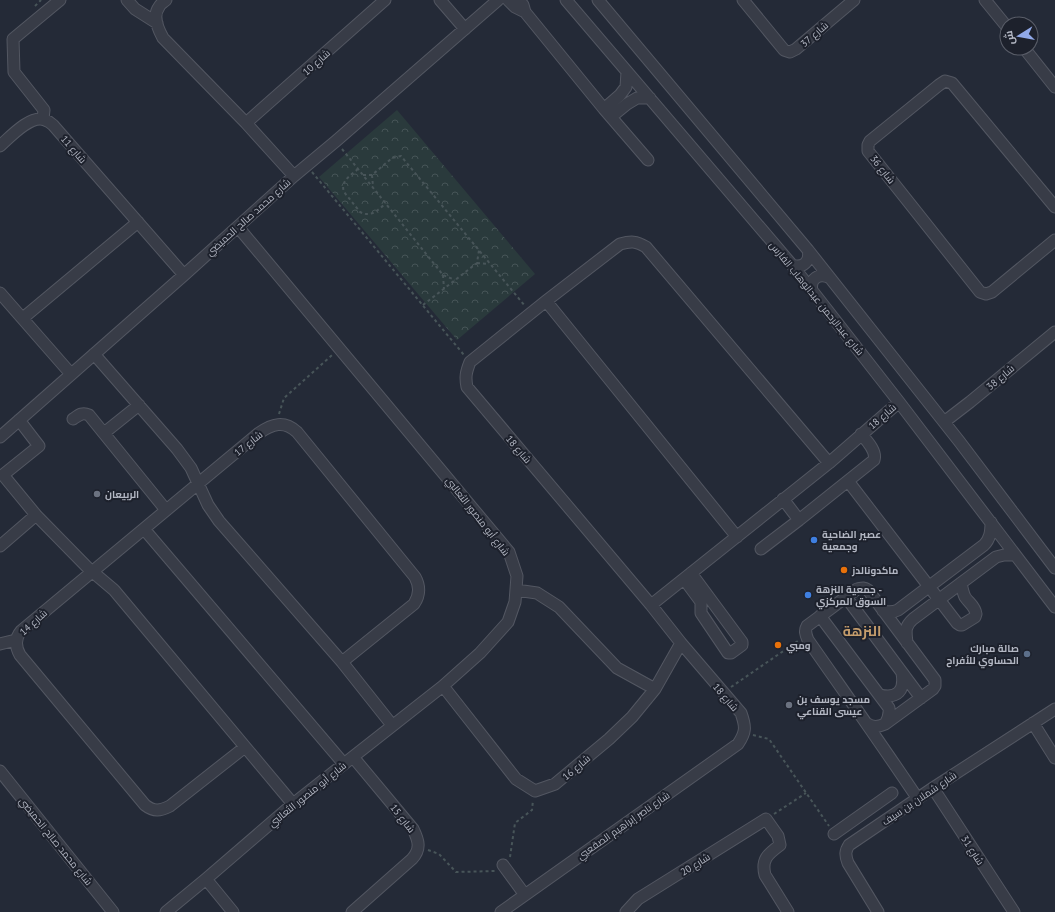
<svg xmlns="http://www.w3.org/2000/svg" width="1055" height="912" font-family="'PT Sans',Cairo,sans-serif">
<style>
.park{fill:url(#park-crowns)}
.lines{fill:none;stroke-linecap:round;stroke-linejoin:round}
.minor-casing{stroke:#535762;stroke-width:13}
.path{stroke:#485559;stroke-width:2;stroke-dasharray:3 3;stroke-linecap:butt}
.minor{stroke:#383c47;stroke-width:11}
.worship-dot{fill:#6b7280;stroke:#1d212c;stroke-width:1.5}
.shop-dot{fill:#3f7fe0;stroke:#1d212c;stroke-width:1.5}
.food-dot{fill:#e8710a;stroke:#1d212c;stroke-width:1.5}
.service-dot{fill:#5c6f8a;stroke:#1d212c;stroke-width:1.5}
.labels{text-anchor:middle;stroke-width:4;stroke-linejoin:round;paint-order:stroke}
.street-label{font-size:10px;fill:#b3b7c3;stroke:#1d212c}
.poi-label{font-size:10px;font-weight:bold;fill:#b3b7c3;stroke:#1d212c;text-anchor:start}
.district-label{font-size:14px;font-weight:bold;fill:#c59d6c;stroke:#1d212c}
</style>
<defs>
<pattern id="park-crowns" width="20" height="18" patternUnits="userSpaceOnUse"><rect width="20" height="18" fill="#2a3a3c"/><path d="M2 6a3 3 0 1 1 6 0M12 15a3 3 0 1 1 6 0" fill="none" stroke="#465457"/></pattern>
</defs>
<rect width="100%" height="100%" fill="#242a37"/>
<path class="park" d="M397,110L535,274L457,340L319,177Z"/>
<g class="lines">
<defs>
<path id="minor" d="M127,0L135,9L157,23
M166,0C164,2 160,4 159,7C152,16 158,29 163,38L246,123L294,176
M440,0L465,29
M508,0L515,7L525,12
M519,0L523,5L525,12L604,109L648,160
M566,0L792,265L899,402L1055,607
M598,0L808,250L959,441L1055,568
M743,0L784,50L790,52L796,49L854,0
M985,0L1007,27
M1024,48L1055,87
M604,109L620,95L626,87L627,72
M611,117L627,104L637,98H650
M43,119L44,110L14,72L13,39L60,0
M246,123L385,0
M0,146C10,137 31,114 45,120C48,121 51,123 53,125L184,275
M1055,207L952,83L945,81L939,85L870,141L868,145V151L980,292L986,294L992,292L1055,240
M792,265C803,269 811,261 808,250
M812,291C809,279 819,272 830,278
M0,293L71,374
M546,301L737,537
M23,318L138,222
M94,354L177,449L191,468L208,505L219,521L342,662L392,725
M73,419C79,415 82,412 89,415L166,510
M19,420L39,446L3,475L36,515L88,568L114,590L293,804
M944,422L970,402L1055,332
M104,433L139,405
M0,437L184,275L294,176L336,141L498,0
M848,481L957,623L960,625H962L975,617L976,614C975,606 969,603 965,597C963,593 962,588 961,583
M783,499L799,520
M144,529L344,764
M0,546L36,515
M761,549L799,520L874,460C877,451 867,441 861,434
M684,579L701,602V613L728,653H731L742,645V642L691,573
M516,590L537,593L559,607L617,668L655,689
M846,597L921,698
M651,605L829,463L899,402
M883,611C888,612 892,613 898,610L984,545C990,539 991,532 991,522
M820,616L889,708C890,715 888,719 885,724
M907,643C906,632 904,627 913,619L996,557L1004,555H1015
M0,644L16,640
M443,686L516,779L535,791L555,784L609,739L632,717L655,689L681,643
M880,695C898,699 905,690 902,673
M866,723C873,728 878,727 885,724L933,689L935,686V680L868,590C864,587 862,588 857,589L807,626C804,631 806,635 808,640C845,693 882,745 918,799
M1033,723L1055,758
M245,747L170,806C160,811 154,812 145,805L20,655C15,646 15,638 21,631L259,433C272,424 284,420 297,432L415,577C420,586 420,595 414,604L342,662
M0,771L113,912
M933,788L1014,912
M834,834L892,793
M503,865L525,895
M206,879L233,912
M166,912L206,879L293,804L443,686L480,653L508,622L515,602L517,576L509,552L238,227
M352,912L412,859C421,849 419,841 413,829L353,757
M501,912L738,744C746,732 746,727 741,713L681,643L651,605L467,387C465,377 466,372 470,362L546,301L620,244C631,241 636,241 646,247L829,463
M626,912L638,899L766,819L778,836L780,845C768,854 761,859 765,875L788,912
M878,912L848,863C845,855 845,851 849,845L933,788L1055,709"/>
</defs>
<use href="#minor" class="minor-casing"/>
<path class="path" d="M35,6L41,0
M342,149L443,275L455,280
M358,169C351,175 340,181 344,192L360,212C371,218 378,210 386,203
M312,172L464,355
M363,175H372L392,158L401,156L525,306
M372,175L373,186
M477,263L489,264
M443,275L444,289
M423,305L477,263L479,250
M279,414L284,398L332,355
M731,687L798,641
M753,735L769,739L829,826
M774,814L806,793
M428,850L439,854L456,872L495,871
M510,857L515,823L532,810L533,800"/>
<use href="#minor" class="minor"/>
</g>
<g class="worship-dot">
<circle cx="97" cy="494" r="4"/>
<circle cx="789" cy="705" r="4"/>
</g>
<g class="shop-dot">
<circle cx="814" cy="540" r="4"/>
<circle cx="808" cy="595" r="4"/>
</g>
<g class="food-dot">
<circle cx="844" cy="570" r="4"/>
<circle cx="778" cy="645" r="4"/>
</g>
<circle class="service-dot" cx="1027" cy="654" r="4"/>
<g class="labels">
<g class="street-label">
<text transform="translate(814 34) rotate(-41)" y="4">شارع 37</text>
<text transform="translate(316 62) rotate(-42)" y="4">شارع 10</text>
<text transform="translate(74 149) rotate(49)" y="4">شارع 11</text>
<text transform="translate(883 169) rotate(52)" y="4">شارع 36</text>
<text transform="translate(248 217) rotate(-42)" y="4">شارع محمد صالح الحميضي</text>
<text transform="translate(817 298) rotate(51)" y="4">شارع عبدالرحمن عبدالوهاب الفارس</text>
<text transform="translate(1000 377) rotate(-40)" y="4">شارع 38</text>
<text transform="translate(882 416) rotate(-41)" y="4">شارع 18</text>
<text transform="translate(248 443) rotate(-39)" y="4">شارع 17</text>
<text transform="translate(519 449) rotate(50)" y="4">شارع 18</text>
<text transform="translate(478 516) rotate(52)" y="4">شارع أبو منصور الثعالبي</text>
<text transform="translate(33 622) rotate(-42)" y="4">شارع 14</text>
<text transform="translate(726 697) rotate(50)" y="4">شارع 18</text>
<text transform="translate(576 767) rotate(-40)" y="4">شارع 16</text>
<text transform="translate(307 794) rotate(-39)" y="4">شارع أبو منصور الثعالبي</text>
<text transform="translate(919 798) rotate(-34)" y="4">شارع شملان بن سيف</text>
<text transform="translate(403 818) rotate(52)" y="4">شارع 15</text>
<text transform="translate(623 825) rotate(-35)" y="4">شارع ناصر إبراهيم الصقعبي</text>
<text transform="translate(56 841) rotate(51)" y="4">شارع محمد صالح الحميضي</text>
<text transform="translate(973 850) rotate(57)" y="4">شارع 31</text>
<text transform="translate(695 864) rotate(-32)" y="4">شارع 20</text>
</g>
<g class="poi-label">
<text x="105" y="498">الربيعان</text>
<text x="822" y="538">عصير الضاحية<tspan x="822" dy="12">وجمعية</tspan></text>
<text x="852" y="574">ماكدونالدز</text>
<text x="816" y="593">جمعية النزهة -<tspan x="816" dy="12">السوق المركزي</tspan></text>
<text x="786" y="649">ومبي</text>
<text x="1019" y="652" text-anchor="end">صالة مبارك<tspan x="1019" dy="12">الحساوي للأفراح</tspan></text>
<text x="797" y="703">مسجد يوسف بن<tspan x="797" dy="12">عيسى القناعي</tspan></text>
</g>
<g class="district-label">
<text x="862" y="636">النزهة</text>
</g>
</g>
<g transform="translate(1019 36) rotate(259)"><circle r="19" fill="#1d212c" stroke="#595d68"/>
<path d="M0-3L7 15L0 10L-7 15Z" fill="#91a9e9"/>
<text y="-6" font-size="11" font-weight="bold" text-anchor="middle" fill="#b3b7c3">ش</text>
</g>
</svg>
